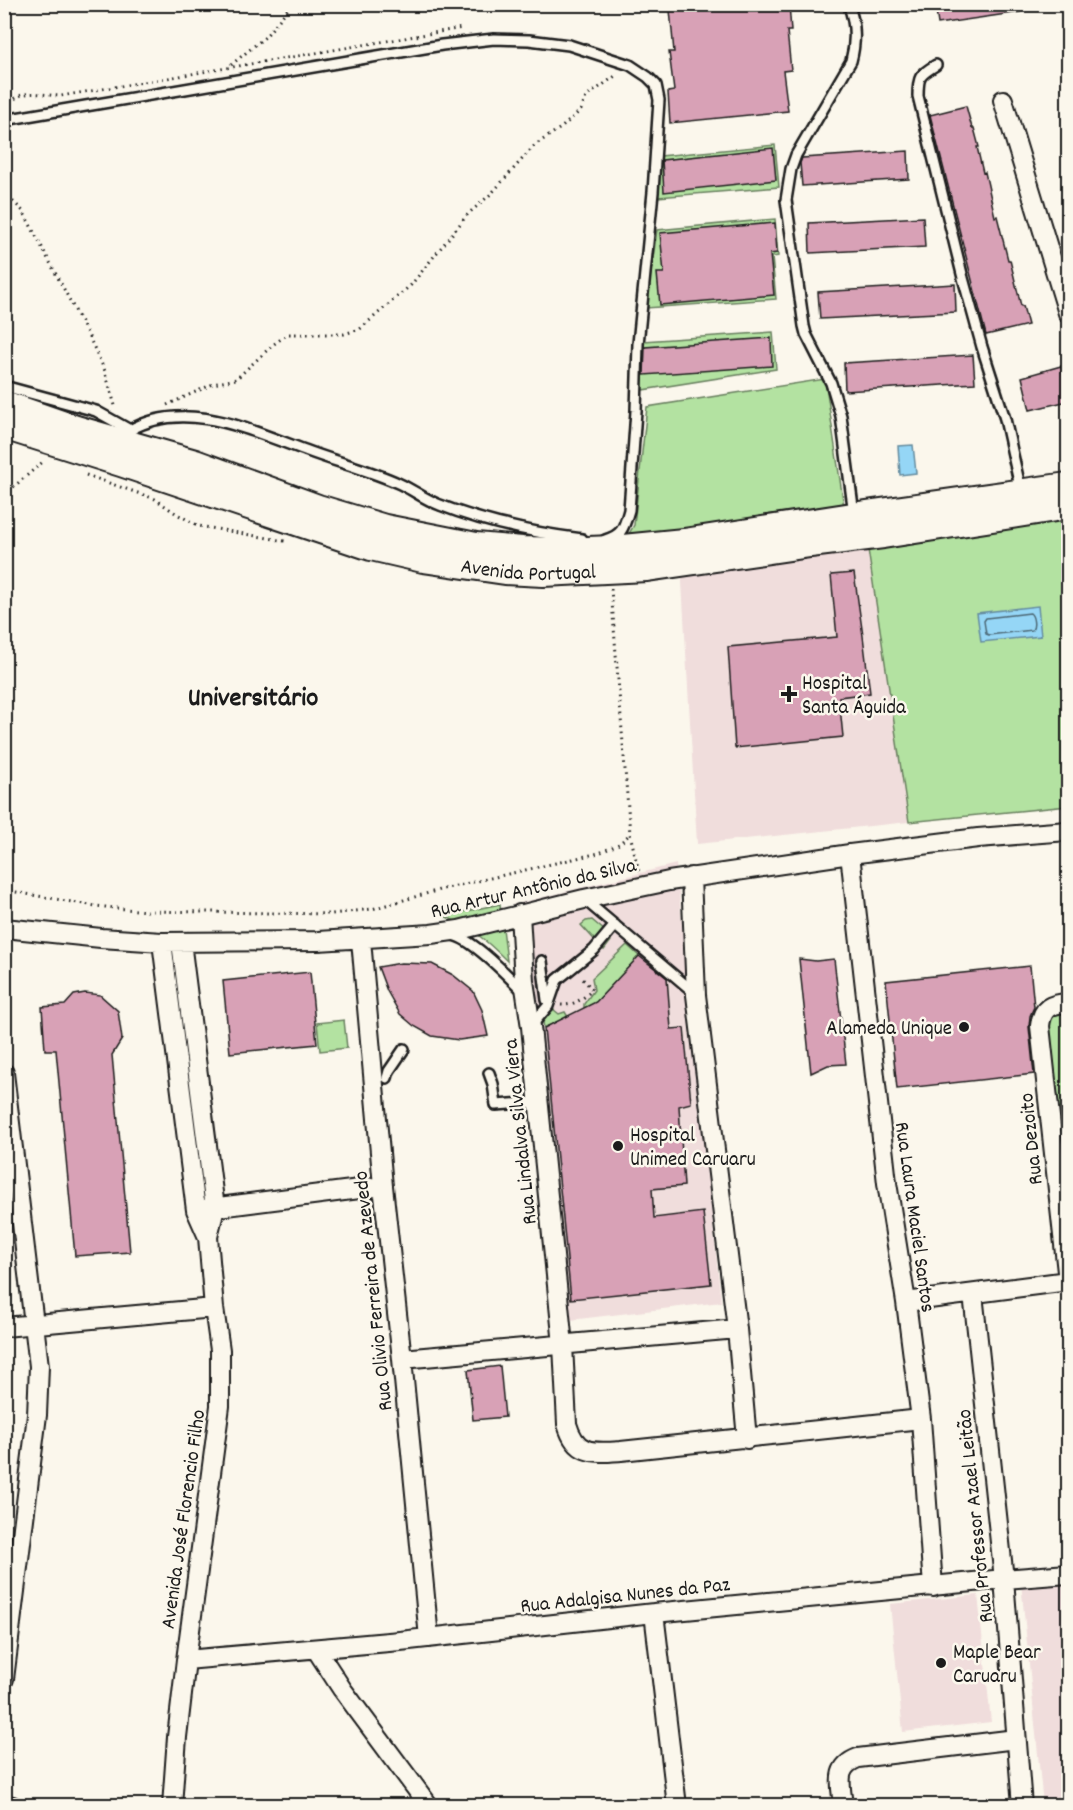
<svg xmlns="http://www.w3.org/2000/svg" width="1073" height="1810" font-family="Dekko,sans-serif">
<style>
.built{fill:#f0dddc}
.green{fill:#b3e2a1;stroke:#687f5e;stroke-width:1.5}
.water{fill:#95d6f6;stroke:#658c9f;stroke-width:1.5}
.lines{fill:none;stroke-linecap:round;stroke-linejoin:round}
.shore{stroke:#4c6673;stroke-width:1.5}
.building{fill:#d8a1b6;stroke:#1c1c1c;stroke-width:1.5}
.lane-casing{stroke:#1c1c1c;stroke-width:14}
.street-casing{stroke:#1c1c1c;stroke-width:22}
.secondary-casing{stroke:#1c1c1c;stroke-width:30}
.path{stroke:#1c1c1c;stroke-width:3;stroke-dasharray:1.5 4.5;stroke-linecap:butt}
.lane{stroke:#fbf7ec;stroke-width:9}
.street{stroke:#fbf7ec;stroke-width:18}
.secondary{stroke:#fbf7ec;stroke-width:26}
.poi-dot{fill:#1c1c1c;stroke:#fbf7ec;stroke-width:2}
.labels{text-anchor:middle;stroke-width:5;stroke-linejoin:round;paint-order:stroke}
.street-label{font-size:21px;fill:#1c1c1c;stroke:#fbf7ec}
.poi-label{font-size:21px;fill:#1c1c1c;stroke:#fbf7ec;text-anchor:start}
.district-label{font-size:27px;font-weight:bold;fill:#1c1c1c;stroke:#fbf7ec}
</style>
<rect width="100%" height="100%" fill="#fbf7ec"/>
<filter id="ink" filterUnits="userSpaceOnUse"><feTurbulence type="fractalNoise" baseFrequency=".0167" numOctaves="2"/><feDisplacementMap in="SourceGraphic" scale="12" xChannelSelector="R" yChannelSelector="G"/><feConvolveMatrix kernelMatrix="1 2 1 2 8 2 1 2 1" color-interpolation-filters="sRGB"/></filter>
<g filter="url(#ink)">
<path class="built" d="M866,536L909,822L697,844L681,565Z
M676,864L721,1302L562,1321L512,905Z
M1068,1579V1805H1043L1021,1583Z
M978,1595L991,1722L903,1732L890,1604Z"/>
<path class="green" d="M775,145L779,187L658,197L660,156Z
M775,219L778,256L772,257L776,299L646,308L657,230Z
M773,332L776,369L636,391L643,341Z
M825,379L844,507L626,539L634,525L647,407Z
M1068,509V806L909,822L866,536Z
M500,904L507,961C486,940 471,927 444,916Z
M592,920L606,932L611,941L604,950L581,925L586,921Z
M627,945L639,956L596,1002L584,1008V1004L594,990L592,978Z
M548,1005L559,1014L565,1012L568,1017L544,1028L540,1007Z
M1068,1011V1107L1053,1109L1043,1013Z
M344,1020L347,1048L320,1051L317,1023Z"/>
<path class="water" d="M913,445L916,473L900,475L898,446Z
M1038,606L1041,636L981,642L977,613Z"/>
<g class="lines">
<path class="shore" d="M1030,613C1034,616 1035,627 1032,630L989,635L986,634L984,621L986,618Z"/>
</g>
<path class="building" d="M738,4H789L791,31H787L791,70L783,71L788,111L670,123L668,92L674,91L669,52H674L670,10Z
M935,4H1020V12L938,24Z
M966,106L972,128H974L979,147H977L983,173L985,172L995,217L997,216L1008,260H1010L1021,306H1023L1028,325L986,335L930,115Z
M773,148L776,180L664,192L662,160Z
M908,151L909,179L802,186L800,163L802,158Z
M923,217L925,247L810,253L809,223Z
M775,223L777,253L770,254L774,295L660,305L657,273H664L660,233Z
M955,284L956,312L820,319L818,292Z
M771,338L772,366L644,375L645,347Z
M973,355L975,383L845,391L844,363Z
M1061,366L1068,394V401L1030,410L1022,377Z
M854,573L863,636L870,693L839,697L843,737L735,748L728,647L837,637L831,575Z
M639,956L667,978L671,1029L684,1028L691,1103L679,1106L684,1186L652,1189L654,1218L703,1212L711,1284L571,1299L544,1028L596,1002Z
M799,959L816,961L834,959L846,1064L828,1065L811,1073Z
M401,963L432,964L453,975L473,991L482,1010L488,1036L459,1040L432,1036L414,1026L400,1014L387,991L378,967Z
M1030,966L1034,1007L1030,1016L1029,1027L1034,1074L897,1089L886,981Z
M310,972L317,1044L230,1053L223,981Z
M85,993L100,995L118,1011L122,1039L112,1055L130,1252L75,1256L56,1050H45L42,1007L65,1005L74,995Z
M500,1366L505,1417L473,1420L468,1370Z"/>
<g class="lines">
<defs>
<path id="lane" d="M848,4C856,23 856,42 851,61L796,155L791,169L786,200L804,326L806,334L831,383L841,416L854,514
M936,65C919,75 918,77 918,96L963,278L982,347L1005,419L1021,491
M4,120L442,45L494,39L529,40L569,45L630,65L648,77L656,85L659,100L653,192L638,344L636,411L629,510C624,527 623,535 605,540
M4,386L96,411L130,430
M126,441L130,430C186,398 251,431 305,450C336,462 370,470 400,484C413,490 426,500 440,505C486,523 534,533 582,539
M585,900L696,994
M451,935C470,936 508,976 522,990
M542,961L547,1000
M532,1025L548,1006L557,980L594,950L615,925
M489,1073L493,1084L496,1105L538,1102
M387,1078L389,1071L404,1049"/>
<path id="street" d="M1003,100L1068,313
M850,854L887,1183L906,1302L921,1419L933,1587
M691,877L696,995L737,1329L747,1439
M520,914L524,981L531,1027L563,1345L567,1424C576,1455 592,1453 621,1451L921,1419
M4,928L101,938L162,942L318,941L431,934L459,930L584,899L669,881L850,854L978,838L1068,831
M361,940L383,1186L402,1359L429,1638
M162,942L196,1210L208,1237
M4,1073L39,1366L37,1415L4,1679
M203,1209L383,1186
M1068,1281L1040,1026C1042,1007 1051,1004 1068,1003
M973,1294L1004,1579L1022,1806
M906,1302L1068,1281
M4,1327L214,1308
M402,1359L737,1329
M654,1613L677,1806
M316,1649L342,1689L429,1806
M186,1660L400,1641L654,1613L1004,1579L1068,1574
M4,1804L12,1806
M172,1806L177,1737L186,1660L220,1406V1350L214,1308L208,1237L215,1208L181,942
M843,1806C841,1784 834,1767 858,1758L1016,1739"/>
<g id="secondary">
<path d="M4,404L76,429L195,463L318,508L385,528L476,546L522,550L563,551L613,549L684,542L859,515L1068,486"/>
<path id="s1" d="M4,426L121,463L371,547L423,559L505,571L543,573L647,568L810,544L883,535L1068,506"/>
</g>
</defs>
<use href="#lane" class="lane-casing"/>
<use href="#street" class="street-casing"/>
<use href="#secondary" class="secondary-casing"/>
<path class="path" d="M231,65L265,37L292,4
M4,104C11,102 16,97 22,95C34,91 49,96 61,96L463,28
M4,193L23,211L89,337L105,371L116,409
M167,405L213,384L236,379L274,344L288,334H344L360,329L411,285L468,214L491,194L535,145L562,127L581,110L586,97L618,74
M86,475L155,499L177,514L199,526L285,541
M4,495L44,461
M611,589L630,834L639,872
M4,890L95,906L146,911L332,914L372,909L443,889L599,853L619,844L630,834
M561,1005C573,1006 583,999 592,990L586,982L580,977"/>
<use href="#lane" class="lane"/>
<use href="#street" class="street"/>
<use href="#secondary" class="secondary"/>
</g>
</g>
<g class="poi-dot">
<path d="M786 685h6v6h6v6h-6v6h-6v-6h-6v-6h6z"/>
<circle cx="964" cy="1027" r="6"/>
<circle cx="618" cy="1146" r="6"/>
<circle cx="941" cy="1663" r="6"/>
</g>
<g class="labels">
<g class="street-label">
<text dy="7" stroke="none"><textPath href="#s1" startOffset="546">Avenida Portugal</textPath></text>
<text transform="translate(533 887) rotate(-13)" y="7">Rua Artur Antônio da Silva</text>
<text transform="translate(519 1132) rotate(-96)" y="7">Rua Lindalva Silva Viera</text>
<text transform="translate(1030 1139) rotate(-96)" y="7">Rua Dezoito</text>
<text transform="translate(916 1217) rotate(82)" y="7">Rua Laura Maciel Santos</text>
<text transform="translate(372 1291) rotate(-96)" y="7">Rua Olivio Ferreira de Azevedo</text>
<text transform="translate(974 1516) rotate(-96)" y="7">Rua Professor Azael Leitão</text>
<text transform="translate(182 1519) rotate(-82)" y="7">Avenida José Florencio Filho</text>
<text transform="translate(625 1594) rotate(-6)" y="7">Rua Adalgisa Nunes da Paz</text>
</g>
<g class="poi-label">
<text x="802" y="689">Hospital<tspan x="802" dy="24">Santa Águida</tspan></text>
<text x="952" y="1034" text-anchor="end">Alameda Unique</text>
<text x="630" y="1141">Hospital<tspan x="630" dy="24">Unimed Caruaru</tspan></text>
<text x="953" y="1658">Maple Bear<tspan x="953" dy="24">Caruaru</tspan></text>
</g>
<g class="district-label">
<text x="253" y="705">Universitário</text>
</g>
</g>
<rect width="1073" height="1810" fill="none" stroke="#fbf7ec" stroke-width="24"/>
<rect x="12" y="12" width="1049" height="1786" fill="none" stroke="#1c1c1c" stroke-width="2" filter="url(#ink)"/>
</svg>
